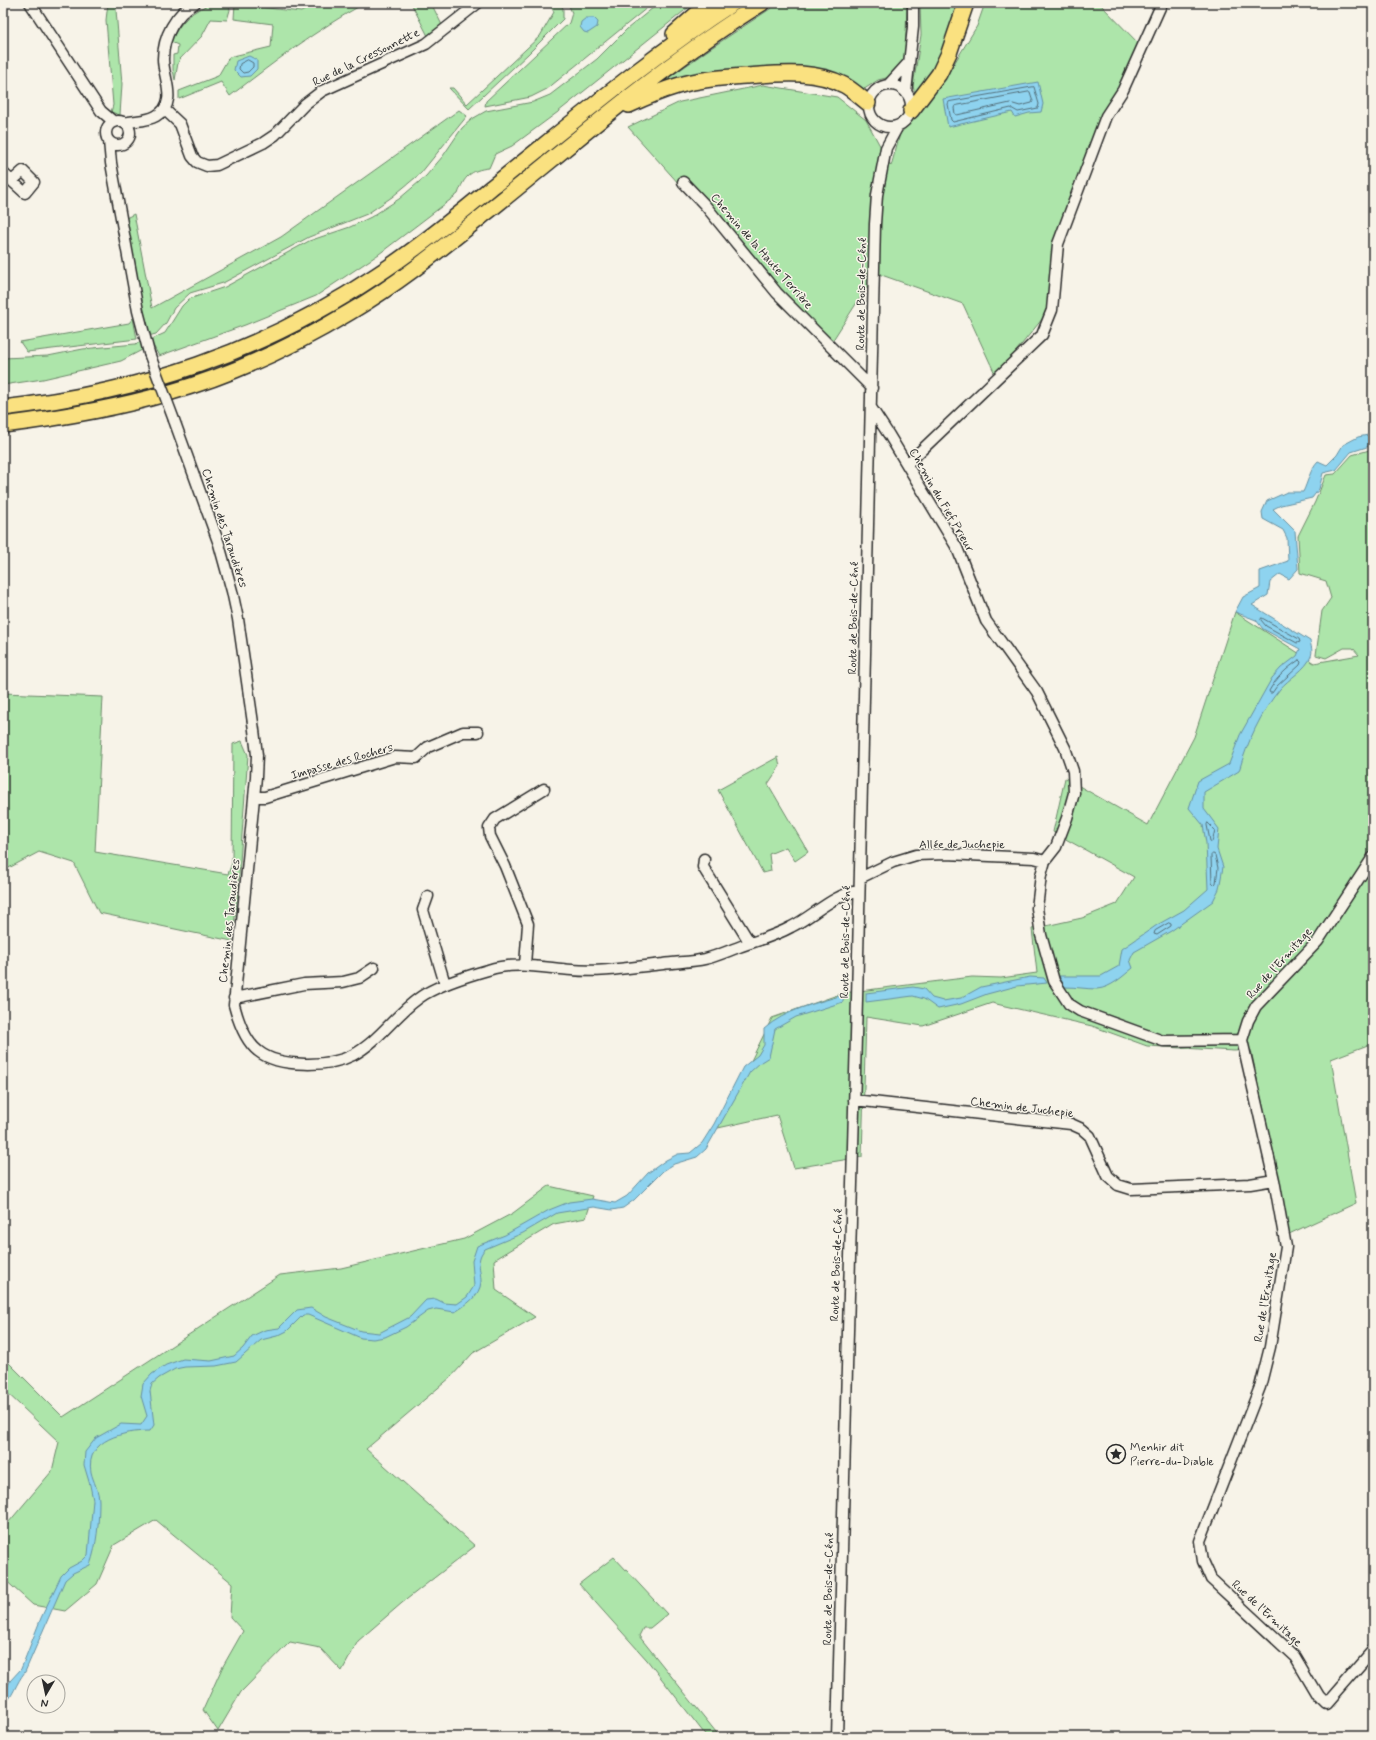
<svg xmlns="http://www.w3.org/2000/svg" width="1376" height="1740" font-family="Mynerve,sans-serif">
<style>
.green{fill:#ade5aa;stroke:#6c886a}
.water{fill:#8ed3ef;stroke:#6690a1}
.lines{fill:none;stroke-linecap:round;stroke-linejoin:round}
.shore{stroke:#536e79;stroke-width:1}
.minor-casing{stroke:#2b2b2b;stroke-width:13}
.highway-casing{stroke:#2b2b2b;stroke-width:18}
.minor{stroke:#f7f3e8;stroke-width:10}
.highway{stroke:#fae180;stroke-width:15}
.minor-bridge-casing{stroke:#2b2b2b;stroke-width:13;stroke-linecap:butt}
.minor-bridge{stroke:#f7f3e8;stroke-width:10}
.labels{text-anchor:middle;stroke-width:3;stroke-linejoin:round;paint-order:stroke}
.street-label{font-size:12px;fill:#2b2b2b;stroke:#f7f3e8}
.poi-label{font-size:12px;fill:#2b2b2b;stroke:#f7f3e8;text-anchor:start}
</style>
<rect width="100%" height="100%" fill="#f7f3e8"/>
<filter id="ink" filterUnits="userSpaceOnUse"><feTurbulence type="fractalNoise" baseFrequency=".025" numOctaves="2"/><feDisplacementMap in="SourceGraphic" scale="8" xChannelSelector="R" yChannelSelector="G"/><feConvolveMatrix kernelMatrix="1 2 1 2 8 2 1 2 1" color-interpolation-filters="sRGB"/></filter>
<g filter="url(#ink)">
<path class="green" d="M108,3H117L116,10L122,84L120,115L111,112L113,105L106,20Z
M214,3H229L230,10L227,20L211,19L202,36L180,59L178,63L175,80L173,70V55L177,54L178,45L171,42C179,22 193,9 214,3Z
M235,3H250L251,6L301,12L319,3H365C316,30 273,63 230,96L221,82L179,99V91L218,76L229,57L271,47L273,24L234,19Z
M411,3H431L442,25L428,36Z
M549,3H559L563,8V19L528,54L469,109L449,88H453L467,104L540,36L554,12Z
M568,3H653L547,89L531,97L485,106L486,101L569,23L572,13Z
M659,3H694L558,112L512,146L495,154L489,168C470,170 464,177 458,194L379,254L316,296L245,325L159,356L150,340L165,333L182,306L189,299L225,287L309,241L350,227L371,217L399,199L426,176L443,156L462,128L472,119L486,111L533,102L550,95L597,59L627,29Z
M779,3H907L905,61L890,77L878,80L863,90L832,77L657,86L711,48Z
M920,3H959L944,52L916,98L913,86L921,35Z
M985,3H1099L1142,47L1062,220L1047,313L996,376L963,304L876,273L827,349L628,127L680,102L763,85L837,97L866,120L891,166L900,134L941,85L977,26Z
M459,110L467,116L421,173L392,197L367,214L309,237L223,283L190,293L174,308L166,323L156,334L148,336L126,218L134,214L152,308L281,237Z
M133,318L137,339L27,352L20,342L129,323Z
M141,342L142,350L121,361L43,379L3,385V358L48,356L83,349L135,344Z
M1373,449V1043L1331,1059L1356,1203L1289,1234L1251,1050L1234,1051L1147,1046L1092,1026L992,1003L923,1026L866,1017L862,1157L794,1168L777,1115L718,1128L772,1018L843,993L972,977L1001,978L1037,973L1032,929L1082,918L1117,904L1134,877L1053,832L1065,778L1148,825L1194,737L1235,612L1314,663L1359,655L1353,648H1344L1326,658L1316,655L1322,611L1331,598L1326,581L1300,573L1298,536L1315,502L1326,475L1335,474L1352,455Z
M3,693L103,697L95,852L228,874L232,863L233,744L242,741L248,755L237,901L232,941L99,913L74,863L39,852L3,871Z
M778,757L780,766L768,784L808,852L795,861L786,847L769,854L771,871L763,873L718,790Z
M549,1186L593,1196L586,1218L554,1224L494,1260L496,1290L535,1317L473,1353L451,1377L366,1449L475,1546L402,1603L358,1641L342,1671L320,1648L290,1642L241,1692L218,1731L203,1710L222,1668L243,1631L230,1617L232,1583L156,1520L114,1545L97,1584L65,1611L33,1605L3,1578V1529L52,1471L59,1442L3,1389V1357L63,1417L280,1275L341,1268L464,1239L513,1213Z
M614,1557L667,1614L650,1628H643L639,1636L720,1737H707L647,1660L579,1584Z"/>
<path class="water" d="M586,18H594L598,22L597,27L588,33L584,32L580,27L581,22Z
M249,56L257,60V69L250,76L241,77L234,70L236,61Z
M1038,82L1043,104L1041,112L1029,113L1015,117L1012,112L948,127L943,99Z
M1373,434V445L1351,452L1336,470L1323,473L1319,489L1312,498L1281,505L1273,509L1295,531L1298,569L1289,579L1280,574L1270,582L1268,595L1252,605L1310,641C1311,646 1313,651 1311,656C1307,669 1288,679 1280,689C1261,712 1247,743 1239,771L1204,792V809L1219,829L1217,849L1223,867L1219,889L1213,901L1171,931L1134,952L1130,960L1133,968C1123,976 1111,988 1097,989C1086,989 1076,987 1065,987L1059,976H1101L1119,966L1122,949L1157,925L1184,910L1208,889L1206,843L1203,825L1189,808L1198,781L1229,764L1240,735L1272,678L1281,668L1297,656L1300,649L1263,629L1256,620L1235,612L1243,597L1260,588V571L1288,561L1287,538L1283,530L1263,519L1262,512L1267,501L1287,492H1303C1308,482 1310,469 1318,461L1327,465L1337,455L1343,445L1358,437Z
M1030,977L1044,978L1047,983L1017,986L987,994L961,1004L938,1009L924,999L913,996L866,1002V993L913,987L924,989L932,998L943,1001L961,998L981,987Z
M843,995V1002L796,1017L775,1029L769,1057L761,1062L750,1072L706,1149L697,1157L674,1164L663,1171L634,1200L623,1208L612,1210L594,1207L557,1213L523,1233L485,1249C475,1260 481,1269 481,1282C480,1296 466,1305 455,1312L436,1309L428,1311L406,1327L385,1337L373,1339L361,1338L308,1315H303L287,1331L277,1336L261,1340L236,1362L216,1366L185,1367L175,1369L159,1378L152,1384L150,1391L154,1425L150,1431C125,1431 85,1439 91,1472C93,1481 99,1491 99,1501C99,1522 97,1545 90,1565L73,1573L65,1580L25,1672C16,1683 13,1697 3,1706V1697L10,1681L21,1669L41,1618L61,1576L69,1568L82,1561L88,1555L93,1500L90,1485L84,1465L85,1452L96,1438L121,1424L141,1425L147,1416L141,1396L143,1384L152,1374L166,1365L183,1359L211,1361L234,1356L243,1348L252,1336L265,1330L279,1328L297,1310L311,1308L326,1317L361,1331L379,1333L410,1317L426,1300L436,1299L444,1303L457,1304L467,1297L474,1286L472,1261L477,1246L505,1235L549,1210L569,1202L592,1199L615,1203L627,1196L648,1173L666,1160L678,1154L690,1153L702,1143L714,1124L743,1067L758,1055L764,1045V1029C785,1010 816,1003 843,995Z"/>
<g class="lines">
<path class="shore" d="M248,60L253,63V67L248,72L243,73L239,69L240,64Z
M1034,87L1039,104L1038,108L1018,112L1011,108L953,122L951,120L948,104L949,102Z
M1030,92L1033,101L1032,103L1020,106L1010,103L957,115L955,114L954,108L955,106Z
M1262,618L1299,639L1300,642L1297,643L1266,626L1261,620Z
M1299,660L1301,662L1300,665L1277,686L1272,693H1270L1269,691C1277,677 1286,669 1299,660Z
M1208,823L1215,830L1212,842L1210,841L1207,825Z
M1213,854L1215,855L1218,868L1216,883L1214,885L1212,883L1211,856Z
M1169,923L1171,924V926L1157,935L1154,934L1155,931Z"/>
<defs>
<path id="minor" d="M30,3L101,111L114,122
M889,84L909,62
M869 106a21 21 0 1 1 42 0a21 21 0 1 1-42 0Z
M906,92L913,27V3
M164,109L180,124L192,156L197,162L207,166L217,165L263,143L275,135L305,104L322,91L426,44L478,3
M106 133a12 12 0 1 1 24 0a12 12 0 1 1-24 0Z
M124,123C135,120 145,122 156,116C179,103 163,78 163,59C163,37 175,14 195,3
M109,141L111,163L138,311L149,353
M3,173L25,193L34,182L23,171L12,181
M683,182L704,204L777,293L872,388
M872,409L889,435L957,548L986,621L1037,692L1065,748L1073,771L1074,793L1067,818L1056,847L1045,861L1041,875L1037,908L1041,935L1054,981L1069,1004L1080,1011L1163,1041L1242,1040
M174,420L219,544L232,591L238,619L254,730L257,755L256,777L234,1005C238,1020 245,1041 258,1051C279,1068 330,1067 353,1055C381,1040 398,1010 425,994C444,983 467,976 488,970C516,961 544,968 572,970C602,973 633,967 663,964C677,962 692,962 705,959C717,956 728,951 739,947C756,941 775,936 791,927C814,916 833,894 859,891
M907,464L1042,335L1052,310L1058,244L1106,116L1123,90L1162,3
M254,797H265L395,757L416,758L428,747L463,732H478
M1373,857L1318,941L1256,1006L1248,1021L1242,1040L1274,1180L1286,1247L1270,1347L1260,1387L1200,1541L1203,1561L1211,1579L1295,1657L1318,1696L1326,1704L1373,1650
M704,859L703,867L750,943
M860,878L893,862L916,855L946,854L1034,858L1045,861
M428,896L423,910L445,984
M525,965L528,924L505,866L490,836L489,828L495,819L544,789
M234,998L304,984L343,982L359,978L374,968
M854,1100L1071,1124L1082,1129L1090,1136L1108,1176L1118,1185L1131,1189L1250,1184L1274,1180
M837,1737L857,999L875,224L877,195L886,148L898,126"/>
<path id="highway" d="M674,34L709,3
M629,105C644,98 660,91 677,86C699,79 722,78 745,76C778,74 813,69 844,85C853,90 860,97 868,103
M911,111L939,74L949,53L966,3
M3,408C141,392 261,353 377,275C417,249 455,218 492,187C571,124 648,58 733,3
M3,425C59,418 114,409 168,393C232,375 294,346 350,312C399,283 442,248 486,213C576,141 663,64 762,3"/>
</defs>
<use href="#minor" class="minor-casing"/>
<use href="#highway" class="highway-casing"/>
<use href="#minor" class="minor"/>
<use href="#highway" class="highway"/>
<defs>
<path id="minor-bridge" d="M149,353L174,420"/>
</defs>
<use href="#minor-bridge" class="minor-bridge-casing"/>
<use href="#minor-bridge" class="minor-bridge"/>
</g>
</g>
<defs>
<symbol id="sight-ring" viewBox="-11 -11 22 22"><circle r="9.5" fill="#f7f3e8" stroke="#2b2b2b" stroke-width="1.5"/><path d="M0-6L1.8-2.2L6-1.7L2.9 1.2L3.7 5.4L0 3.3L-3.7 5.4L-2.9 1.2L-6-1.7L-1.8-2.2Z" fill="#2b2b2b"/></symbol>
</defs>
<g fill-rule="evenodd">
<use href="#sight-ring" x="1105" y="1443" width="22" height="22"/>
</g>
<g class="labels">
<g class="street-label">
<text transform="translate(366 57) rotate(-26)" y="4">Rue de la Cressonnette</text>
<text transform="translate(762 251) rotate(49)" y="4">Chemin de la Haute Terrière</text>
<text transform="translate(861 294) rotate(-89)" y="4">Route de Bois-de-Céné</text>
<text transform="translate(942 500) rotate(60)" y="4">Chemin du Fief Prieur</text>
<text transform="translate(225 528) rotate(72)" y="4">Chemin des Taraudières</text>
<text transform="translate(853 618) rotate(-89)" y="4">Route de Bois-de-Céné</text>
<text transform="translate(342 761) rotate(-16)" y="4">Impasse des Rochers</text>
<text x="962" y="848">Allée de Juchepie</text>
<text transform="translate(229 921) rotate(-84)" y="4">Chemin des Taraudières</text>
<text transform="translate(845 942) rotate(-89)" y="4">Route de Bois-de-Céné</text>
<text transform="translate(1279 963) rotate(-48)" y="4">Rue de l'Ermitage</text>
<text transform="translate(1022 1107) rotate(7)" y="4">Chemin de Juchepie</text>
<text transform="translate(836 1265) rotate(-88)" y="4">Route de Bois-de-Céné</text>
<text transform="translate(1265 1297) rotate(-81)" y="4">Rue de l'Ermitage</text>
<text transform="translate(828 1589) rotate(-89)" y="4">Route de Bois-de-Céné</text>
<text transform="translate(1267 1613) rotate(43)" y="4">Rue de l'Ermitage</text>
</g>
<g class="poi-label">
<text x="1130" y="1451">Menhir dit<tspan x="1130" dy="14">Pierre-du-Diable</tspan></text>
</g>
</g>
<rect width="1376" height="1740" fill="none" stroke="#f7f3e8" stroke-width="16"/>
<rect x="8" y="8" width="1360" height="1724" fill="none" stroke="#2b2b2b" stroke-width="1.5" filter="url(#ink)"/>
<g transform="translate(46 1694) rotate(189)"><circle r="19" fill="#f7f3e8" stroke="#a5a39c"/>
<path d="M0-3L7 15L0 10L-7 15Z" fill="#2b2b2b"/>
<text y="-6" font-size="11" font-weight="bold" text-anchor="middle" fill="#2b2b2b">N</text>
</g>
</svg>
